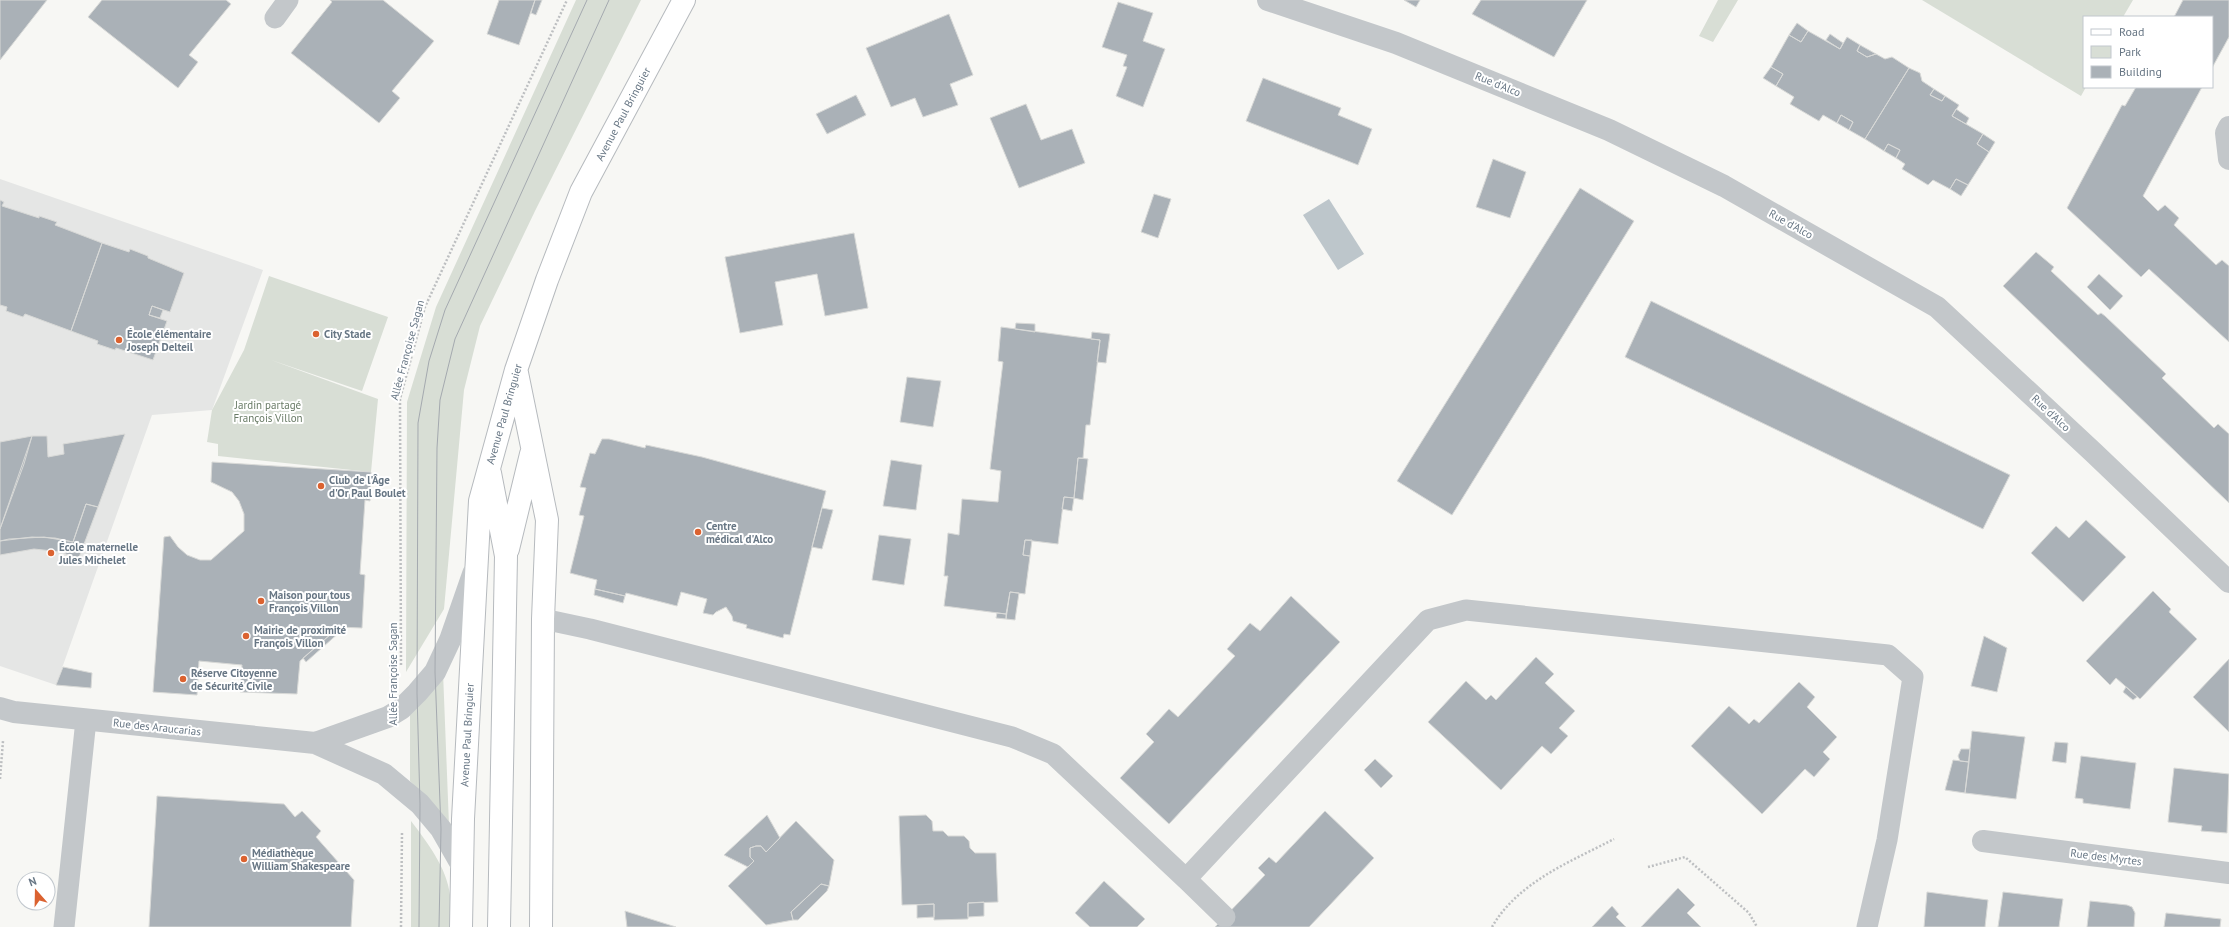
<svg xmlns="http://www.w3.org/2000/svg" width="2229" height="927" font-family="'PT Sans',sans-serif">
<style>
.built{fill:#e5e6e5}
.green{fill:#d8ded5}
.water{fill:#bdc6cb}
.building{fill:#aab1b7;stroke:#d8d9d7}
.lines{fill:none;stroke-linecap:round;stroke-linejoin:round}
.primary-casing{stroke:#b6babe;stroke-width:24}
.path{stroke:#bdbfc1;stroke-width:2.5;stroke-dasharray:2 2;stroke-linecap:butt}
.lane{stroke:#c3c7ca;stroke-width:21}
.street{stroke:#c3c7ca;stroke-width:22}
.primary{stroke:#fff;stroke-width:22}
.tram{stroke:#a4a9af;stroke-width:1}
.poi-dot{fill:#db6230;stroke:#fff;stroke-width:1.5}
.labels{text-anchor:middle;stroke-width:4;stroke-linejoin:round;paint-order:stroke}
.street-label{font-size:11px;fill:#677684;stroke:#fff}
.poi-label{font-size:11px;font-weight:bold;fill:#677684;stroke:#fff;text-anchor:start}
.park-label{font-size:11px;fill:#697b66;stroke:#fff}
</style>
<rect width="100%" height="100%" fill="#f7f7f4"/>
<path class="built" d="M0,179L263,270L212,410L152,415L56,685L0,666Z"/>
<path class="green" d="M576,0H641L535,211L480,326L464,390L444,609L406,672L407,402L436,307Z
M1718,0H1738L1713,42L1699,36Z
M1922,0H2133L2123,17H2084V87H2086L2081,96Z
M269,276L388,317L362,391L271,360L378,399L371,472L218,456V444L207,442L212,410L244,350Z
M443,672L449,825L410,781V714Z
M411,821C427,842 447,868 450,895C451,906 450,917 451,927H411Z"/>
<path class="water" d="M1329,199L1364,254L1338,270L1303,215Z"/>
<path class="building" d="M0,0H47L0,60Z
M102,0H226L231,4L189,55L198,62L178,88L88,17Z
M330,0H383L434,41L392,91L400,98L379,123L291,53L332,2Z
M499,0H535L519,45L487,34Z
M535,0H542L536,15L531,13Z
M1404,0H1420L1416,7Z
M1481,0H1587L1554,57L1472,14Z
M2183,0H2229V37L2212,68V17H2174Z
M1118,2L1153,13L1143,41L1165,49L1143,107L1116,96L1127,67L1123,66L1127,55L1102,47Z
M949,14L973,75L950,84L958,105L923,117L915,98L891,107L866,48Z
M1797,23L1808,31L1801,42L1789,35Z
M1808,31L1840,49L1847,37L1860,45L1857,51L1867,57L1876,54L1885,59L1892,57L1909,68L1865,139L1849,130L1853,122L1841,115L1837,123L1823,115L1819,121L1790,104L1794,97L1776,86L1783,74L1771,67L1789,35L1801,42Z
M1830,34L1843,43L1840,49L1826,40Z
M1860,45L1876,54L1867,57L1857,51Z
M1771,67L1783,74L1776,86L1763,78Z
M1909,68L1920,73L1922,81L1934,89L1930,95L1942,101L1945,96L1959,105L1952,116L1983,134L1977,144L1989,152L1968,185L1956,179L1950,189L1933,180L1928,185L1902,169L1905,164L1896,158L1900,150L1888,144L1884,151L1865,139Z
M1263,78L1341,108L1338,115L1372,129L1358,165L1246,121Z
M2136,87H2202L2143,196L2158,211L2165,205L2179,218L2174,225L2216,265L2222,260L2229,266V342L2149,269L2141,277L2067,208L2122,105L2125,106Z
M1934,89L1945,96L1942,101L1930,95Z
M856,95L866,115L827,134L816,114Z
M1026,104L1041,140L1072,129L1085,163L1019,188L990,118Z
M1956,109L1969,118L1966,124L1952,116Z
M1841,115L1853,122L1849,130L1837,123Z
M1983,134L1995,142L1989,152L1977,144Z
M1888,144L1900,150L1896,158L1884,151Z
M1493,159L1526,172L1510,218L1476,207Z
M1956,179L1968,185L1961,196L1950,189Z
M1580,188L1634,221L1452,515L1397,481Z
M1154,194L1171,199L1158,238L1141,232Z
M0,200L4,202L2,206L39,218V216L57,222L55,225L102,243L71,331L25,314L23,317L6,311L7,307L0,305Z
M854,233L868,308L825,316L817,274L775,282L783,325L740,333L725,257Z
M102,243L129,252L130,249L148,256V258L184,273L170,312L152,306L149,315L167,321L153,360L116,348L115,350L97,344L98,341L71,331Z
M2036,252L2054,267L2051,271L2098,315L2101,313L2105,316L2166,374L2162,378L2214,428L2218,424L2229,434V503L2003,286Z
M2099,274L2123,296L2110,310L2087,287Z
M1651,301L2010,475L1983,529L1625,357Z
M152,306L163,310L160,318L149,315Z
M1016,323L1035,324V332L1015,329Z
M1001,327L1100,340L1090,425H1086L1083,458H1078L1074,498L1064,497L1058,544L1025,540L1023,555L1030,556L1025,594L1010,592L1006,614L944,606L948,576H944L948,533L959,535L962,499L998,502L1001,471L990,469L1003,362L998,361Z
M1092,332L1110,334L1106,363L1097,362L1100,340L1091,339Z
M907,377L941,381L933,427L900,422Z
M125,434L98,507L86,504L73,542L55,538L32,537L0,541V529L32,436H47L48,457L64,454L63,444Z
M32,436L24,464L0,529V442Z
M602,439H609L645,448L646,445L702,457L826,491L790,635L784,634L783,638L746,628L747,625L733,621L732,616L726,607L716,612L713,615L703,613L707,599L681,592L677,606L626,593L625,596L595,589L597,580L570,573L584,516L579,515L586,488L580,487L590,453L595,454Z
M1078,458L1088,459L1083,500L1074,498Z
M891,460L922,465L916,510L883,506Z
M212,462L371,472L370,501L365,500L360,574L365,575L362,628L339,627L300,661L297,694L240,692L242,665L199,661L197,695L153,692L164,537L170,536L178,547L187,555L200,560H211L244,531V514L239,501L232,492L211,482Z
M1064,497L1074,498L1072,511L1062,509Z
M86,504L98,507L78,560L62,552L34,549L0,555V541L9,539L44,537L73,542Z
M822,508L833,510L822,549L812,547Z
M2086,520L2126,557L2083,602L2031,553L2056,526L2069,538Z
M879,535L911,539L904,585L872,580Z
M1025,540H1032L1030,556L1023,555Z
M595,589L625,596L623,603L594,595Z
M2153,591L2171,609L2169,612L2197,639L2140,699L2116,678L2110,685L2086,661Z
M1010,592L1019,593L1015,620L1006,619Z
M1291,596L1340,642L1169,824L1120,778L1154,742L1146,734L1169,709L1178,717L1235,656L1227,649L1250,623L1260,631Z
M997,613L1006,614V619L996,618Z
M338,628L341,631L306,662L303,658Z
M1984,636L2007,648L1997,692L1971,686Z
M1536,657L1554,674L1545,683L1575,711L1559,728L1568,736L1551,754L1542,746L1501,790L1428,722L1466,681L1486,700L1491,695L1496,700Z
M2229,659V732L2193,697Z
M63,667L92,673L91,688L56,685Z
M1799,682L1815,697L1807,707L1837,737L1823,752L1830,759L1814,777L1805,769L1762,814L1691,746L1729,706L1749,724L1754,719L1759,723Z
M2126,687L2137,697L2133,700L2123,692Z
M1972,731L2025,737L2016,799L1965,793Z
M2055,742L2068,743L2066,763L2052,761Z
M1961,749H1970L1969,762L1960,761L1958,756Z
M2081,756L2136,763L2130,809L2083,803V799L2075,798Z
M1375,759L1393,776L1381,788L1364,770Z
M1953,760L1969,762L1965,793L1945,790Z
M2174,768L2229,774L2227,833L2201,831L2202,826L2168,822Z
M157,796L284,804L295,817L302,811L321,831L316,837L354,880L351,927H149Z
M1325,811L1374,858L1328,907L1309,927H1215L1265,875L1258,868L1269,857L1276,863Z
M767,815L780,838L766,852L761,846H756L750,848V857L754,861L748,867L724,855Z
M926,815L932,821L933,831H943L948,836H964L969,841L970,848L975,853H996L998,902L968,903V919L934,920V904L902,905L899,816Z
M796,821L834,860L829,886L821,884L791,912L793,920L766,925L728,886L754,861L750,857V848L756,846H761L766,852Z
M1104,881L1145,919L1137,927H1090L1075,913Z
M821,884L829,886L827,891L798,920H793L791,912Z
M1678,888L1695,905L1687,913L1701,927H1641Z
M1927,892L1988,900L1985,927H1924Z
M2003,892L2063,899L2059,927H1998Z
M2090,901L2127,905L2132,907L2135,913L2134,927H2087Z
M984,902V916L968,917V903Z
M934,904V917L917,918V905Z
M1612,906L1619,914L1616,917L1626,927H1592Z
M625,911L676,927H627Z
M2166,913L2221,919L2220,927H2164Z"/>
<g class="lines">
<defs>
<path id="primary" d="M517,373L547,520L543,619L541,927
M490,473L506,556L499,927
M508,549L531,454
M461,927L463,819L480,501L516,370L547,280L581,192L684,0"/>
</defs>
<use href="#primary" class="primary-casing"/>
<path class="path" d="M401,665L400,399L425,307L567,0
M0,779L3,741
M1648,867L1685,857L1749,913L1757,927
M401,927L402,832
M1492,927C1518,882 1570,862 1614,839"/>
<path class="lane" d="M275,18L288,0
M543,619L590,629L1012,737L1053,754L1186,879
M1225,917L1186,879L1428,620L1466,610L1888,655L1913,677L1887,840L1867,927
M64,927L86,720"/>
<path class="street" d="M1268,0L1396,43L1609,130L1724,186L1937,307L2094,453L2229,582
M2229,127L2226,133L2229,159
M0,708L14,712L315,743L384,774L420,804L441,829L461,864
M315,743L388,717L401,709L417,693L435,672L450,640L473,574
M1983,841L2229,873"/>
<use href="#primary" class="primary"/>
<path class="tram" d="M419,927L420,804L417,693L418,423L429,361L445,310L587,0
M439,927L441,829L435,672L437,448L440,400L455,339L609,0"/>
</g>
<g class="poi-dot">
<circle cx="316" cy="334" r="4"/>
<circle cx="119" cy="340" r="4"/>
<circle cx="321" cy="486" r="4"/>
<circle cx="698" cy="532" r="4"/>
<circle cx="51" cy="553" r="4"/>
<circle cx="261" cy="601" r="4"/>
<circle cx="246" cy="636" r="4"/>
<circle cx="183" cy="679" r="4"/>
<circle cx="244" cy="859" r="4"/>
</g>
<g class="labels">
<g class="street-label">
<text transform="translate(1498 84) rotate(22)" y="4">Rue d'Alco</text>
<text transform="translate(623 114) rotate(-62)" y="4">Avenue Paul Bringuier</text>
<text transform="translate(1791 224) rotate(29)" y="4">Rue d'Alco</text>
<text transform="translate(407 350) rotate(-75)" y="4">Allée Françoise Sagan</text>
<text transform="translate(2051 413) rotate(43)" y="4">Rue d'Alco</text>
<text transform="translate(504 414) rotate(-74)" y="4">Avenue Paul Bringuier</text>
<text transform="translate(393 674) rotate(-90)" y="4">Allée Françoise Sagan</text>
<text transform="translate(157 727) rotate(6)" y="4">Rue des Araucarias</text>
<text transform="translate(467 735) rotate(-87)" y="4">Avenue Paul Bringuier</text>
<text transform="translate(2106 857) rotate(7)" y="4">Rue des Myrtes</text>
</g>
<g class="poi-label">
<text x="127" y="338">École élémentaire<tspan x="127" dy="13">Joseph Delteil</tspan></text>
<text x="324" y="338">City Stade</text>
<text x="329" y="484">Club de l'Âge<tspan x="329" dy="13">d'Or Paul Boulet</tspan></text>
<text x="706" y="530">Centre<tspan x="706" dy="13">médical d'Alco</tspan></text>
<text x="59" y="551">École maternelle<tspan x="59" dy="13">Jules Michelet</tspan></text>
<text x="269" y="599">Maison pour tous<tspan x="269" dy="13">François Villon</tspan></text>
<text x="254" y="634">Mairie de proximité<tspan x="254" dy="13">François Villon</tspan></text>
<text x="191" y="677">Réserve Citoyenne<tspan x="191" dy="13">de Sécurité Civile</tspan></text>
<text x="252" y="857">Médiathèque<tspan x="252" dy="13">William Shakespeare</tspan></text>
</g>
<g class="park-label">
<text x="268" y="409">Jardin partagé<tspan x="268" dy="13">François Villon</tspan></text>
</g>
</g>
<rect x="2083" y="16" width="130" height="72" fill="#ffffff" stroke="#c2c8ce"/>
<rect x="2091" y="29" width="20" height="6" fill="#ffffff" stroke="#c2c8ce"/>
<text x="2119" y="36" font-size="12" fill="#677684">Road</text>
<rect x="2091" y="46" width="20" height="12" fill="#d8ded5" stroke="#c2c8ce"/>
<text x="2119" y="56" font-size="12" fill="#677684">Park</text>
<rect x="2091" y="66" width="20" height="12" fill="#aab1b7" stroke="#c2c8ce"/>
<text x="2119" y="76" font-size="12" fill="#677684">Building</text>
<g transform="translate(36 891) rotate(340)"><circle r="19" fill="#ffffff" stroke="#c2c8ce"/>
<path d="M0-3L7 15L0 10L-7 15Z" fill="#db6230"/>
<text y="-6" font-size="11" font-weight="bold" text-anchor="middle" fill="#677684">N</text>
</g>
</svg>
